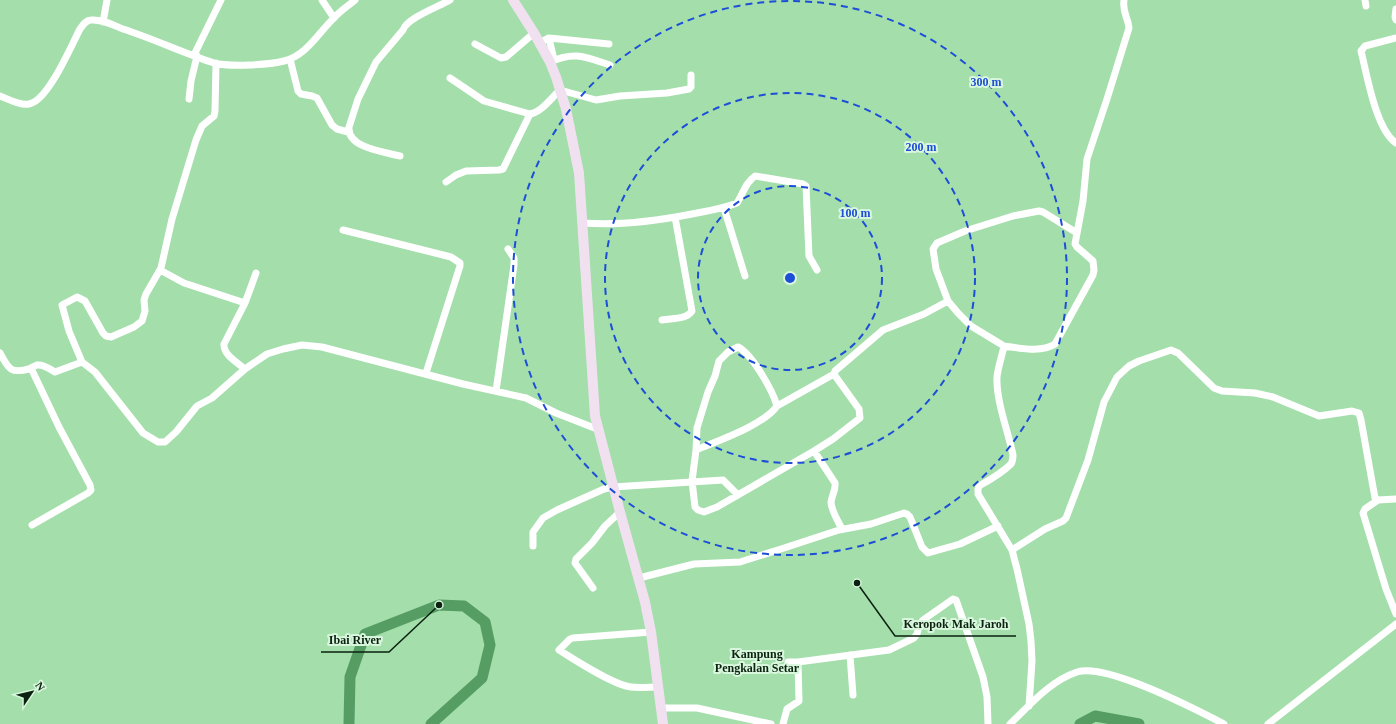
<svg xmlns="http://www.w3.org/2000/svg" width="1396" height="724" font-family="Georgia,serif">
<style>
.lines{fill:none;stroke-linecap:round;stroke-linejoin:round}
.river{stroke:#569d63;stroke-width:11}
.minor{stroke:#fff;stroke-width:7}
.secondary{stroke:#f1e1f0;stroke-width:10}
.ring{fill:none;stroke:#1d4ed8;stroke-width:2;stroke-dasharray:7 5}
.labels{text-anchor:middle;stroke-width:4;stroke-linejoin:round;paint-order:stroke}
.neighbourhood-label{font-size:12px;font-weight:bold;fill:#0b2210;stroke:#d9f7dd}
.centre{fill:#1d4ed8;stroke:#d9f7dd;stroke-width:2}
.ring-label{font-size:12px;text-anchor:middle;font-weight:bold;fill:#1d4ed8;stroke:#d9f7dd;stroke-width:4;stroke-linejoin:round;paint-order:stroke}
.leader{fill:none;stroke:#0b2210;stroke-width:1.5}
.callout-dot{fill:#0b2210;stroke:#d9f7dd;stroke-width:1.5}
.callout-label{font-size:12px;text-anchor:middle;font-weight:bold;fill:#0b2210;stroke:#d9f7dd;stroke-width:4;stroke-linejoin:round;paint-order:stroke}
</style>
<rect width="100%" height="100%" fill="#a3deab"/>
<g class="lines">
<path class="river" d="M349,724L350,677L365,634L439,605L464,606L485,622L490,645L482,678L431,724
M1080,724L1095,716L1139,724"/>
<path class="minor" d="M322,0L334,18
M1365,0L1366,6
M1396,9L1395,17L1396,20
M103,22L107,0
M549,38L554,60
M1396,38L1365,46L1361,51C1367,75 1376,130 1396,143
M539,43L549,38L609,44
M475,44L501,58L506,57L534,33
M194,55L221,0
M290,59L298,91L301,94L312,96L317,98L332,125L337,129L348,132
M550,62C575,51 585,57 610,65
M450,78L484,101L530,114C542,112 552,97 560,90L596,100L620,96L667,93L689,89L691,87V75
M0,96C8,99 21,106 29,104C48,101 71,46 80,29C83,25 86,20 91,20C102,19 113,25 123,29C154,39 183,53 214,63C229,67 269,65 284,61C307,55 318,33 334,18C340,11 348,6 355,0
M189,99L191,81L197,56
M400,156C385,152 347,148 349,127L358,99L376,62L403,30C407,18 438,7 450,0
M446,182L456,175L466,171L499,170L503,169L530,114
M724,208L745,276
M583,223C619,226 656,221 692,214C707,211 722,209 737,203C743,194 745,183 755,176L803,184L806,186L809,256L817,270
M343,230L451,257L460,263V266L426,373
M160,270L184,283L245,303
M948,301L936,269L933,249L937,243L965,231L1013,216L1039,211L1043,212L1077,233
M662,320C671,318 686,320 692,311L675,217
M1004,346C1020,348 1041,353 1055,344L1093,275L1094,270L1093,261L1077,247L1075,244L1083,201L1087,159L1107,99L1129,28C1128,17 1122,12 1124,0
M0,353C8,368 10,374 29,369C31,368 34,366 37,365C44,364 49,369 55,372L82,362L95,372L143,433L158,442H165L176,432L197,406L212,398L245,369L267,354L283,349L302,345L322,347L463,384L526,398L556,413L597,429
M82,362L69,331L62,305L77,297L85,301L103,333L106,336L111,337L134,327L142,321L145,311L144,300L146,294L161,268L172,219L196,140L202,126L214,116L215,111L216,63
M31,368L59,427L90,485L91,490L88,493L32,525
M245,369C238,363 223,355 224,344L245,303L256,273
M496,391L514,265V258L508,249
M777,406L834,374
M696,450C717,441 764,425 777,406C773,391 752,354 738,347L728,352L719,361L715,376L708,392L697,428L696,450L692,481L695,507L698,510L704,512L717,507L814,451L833,439L860,418L859,409L836,377L834,374L835,371L883,330L924,314L948,301L958,313L971,326L1004,346C1002,356 998,367 997,377C996,401 1008,431 1013,455C1013,458 1013,461 1011,464C1004,471 988,481 979,486L978,489V494L1012,550L1017,569L1029,624L1031,641L1032,661L1029,706
M814,451L835,483C836,490 832,495 831,502C831,510 838,521 842,529
M1378,500L1365,509L1363,513L1386,589L1396,614
M533,546V532L543,518L557,510L604,489L613,487L723,480L738,495
M1012,550L1045,529L1063,521L1066,518L1088,460L1104,402L1117,377L1129,366L1139,361L1171,350L1178,353L1214,388L1222,391L1255,393L1273,397L1319,416L1352,411L1359,413L1361,420L1375,498L1378,500L1396,499
M639,578L694,564L740,562L781,549L839,530L871,524L904,513L907,514L910,517L922,547L928,553L960,544L998,526
M593,588L575,563L576,559L592,543L605,526L620,512
M651,632L573,638L570,639L559,650C575,660 613,685 631,687C640,688 649,687 658,687
M850,655L853,695
M788,662H798L889,650L914,638L917,634L919,626L923,620L953,599L956,600L983,677L987,697L988,724
M660,708H697L771,724
M783,724L787,709L799,701L798,662
M1010,724C1030,705 1050,681 1077,672C1107,663 1195,709 1224,724
M1268,724L1396,624"/>
<path class="secondary" d="M513,0L534,33L550,62L556,77L566,109L579,173L595,416L620,512L645,602L651,632L663,724"/>
</g>
<g class="ring">
<circle cx="790" cy="278" r="92"/>
<circle cx="790" cy="278" r="185"/>
<circle cx="790" cy="278" r="277"/>
</g>
<g class="labels">
<g class="neighbourhood-label">
<text x="757" y="658">Kampung<tspan x="757" dy="14">Pengkalan Setar</tspan></text>
</g>
</g>
<circle cx="790" cy="278" r="6" class="centre"/>
<g class="ring-label">
<text x="986" y="86">300 m</text>
<text x="921" y="151">200 m</text>
<text x="855" y="217">100 m</text>
</g>
<path class="leader" d="M857 583L895 636H1016M439 605L389 652H321"/>
<g class="callout-dot">
<circle cx="857" cy="583" r="4"/>
<circle cx="439" cy="605" r="4"/>
</g>
<g class="callout-label">
<text x="956" y="628">Keropok Mak Jaroh</text>
<text x="355" y="644">Ibai River</text>
</g>
<g transform="translate(32 692) rotate(55)" stroke="#d9f7dd" stroke-width="3" paint-order="stroke">
<path d="M0-3L7 15L0 10L-7 15Z" fill="#0b2210"/>
<text y="-6" font-size="11" font-weight="bold" text-anchor="middle" fill="#0b2210">N</text>
</g>
</svg>
